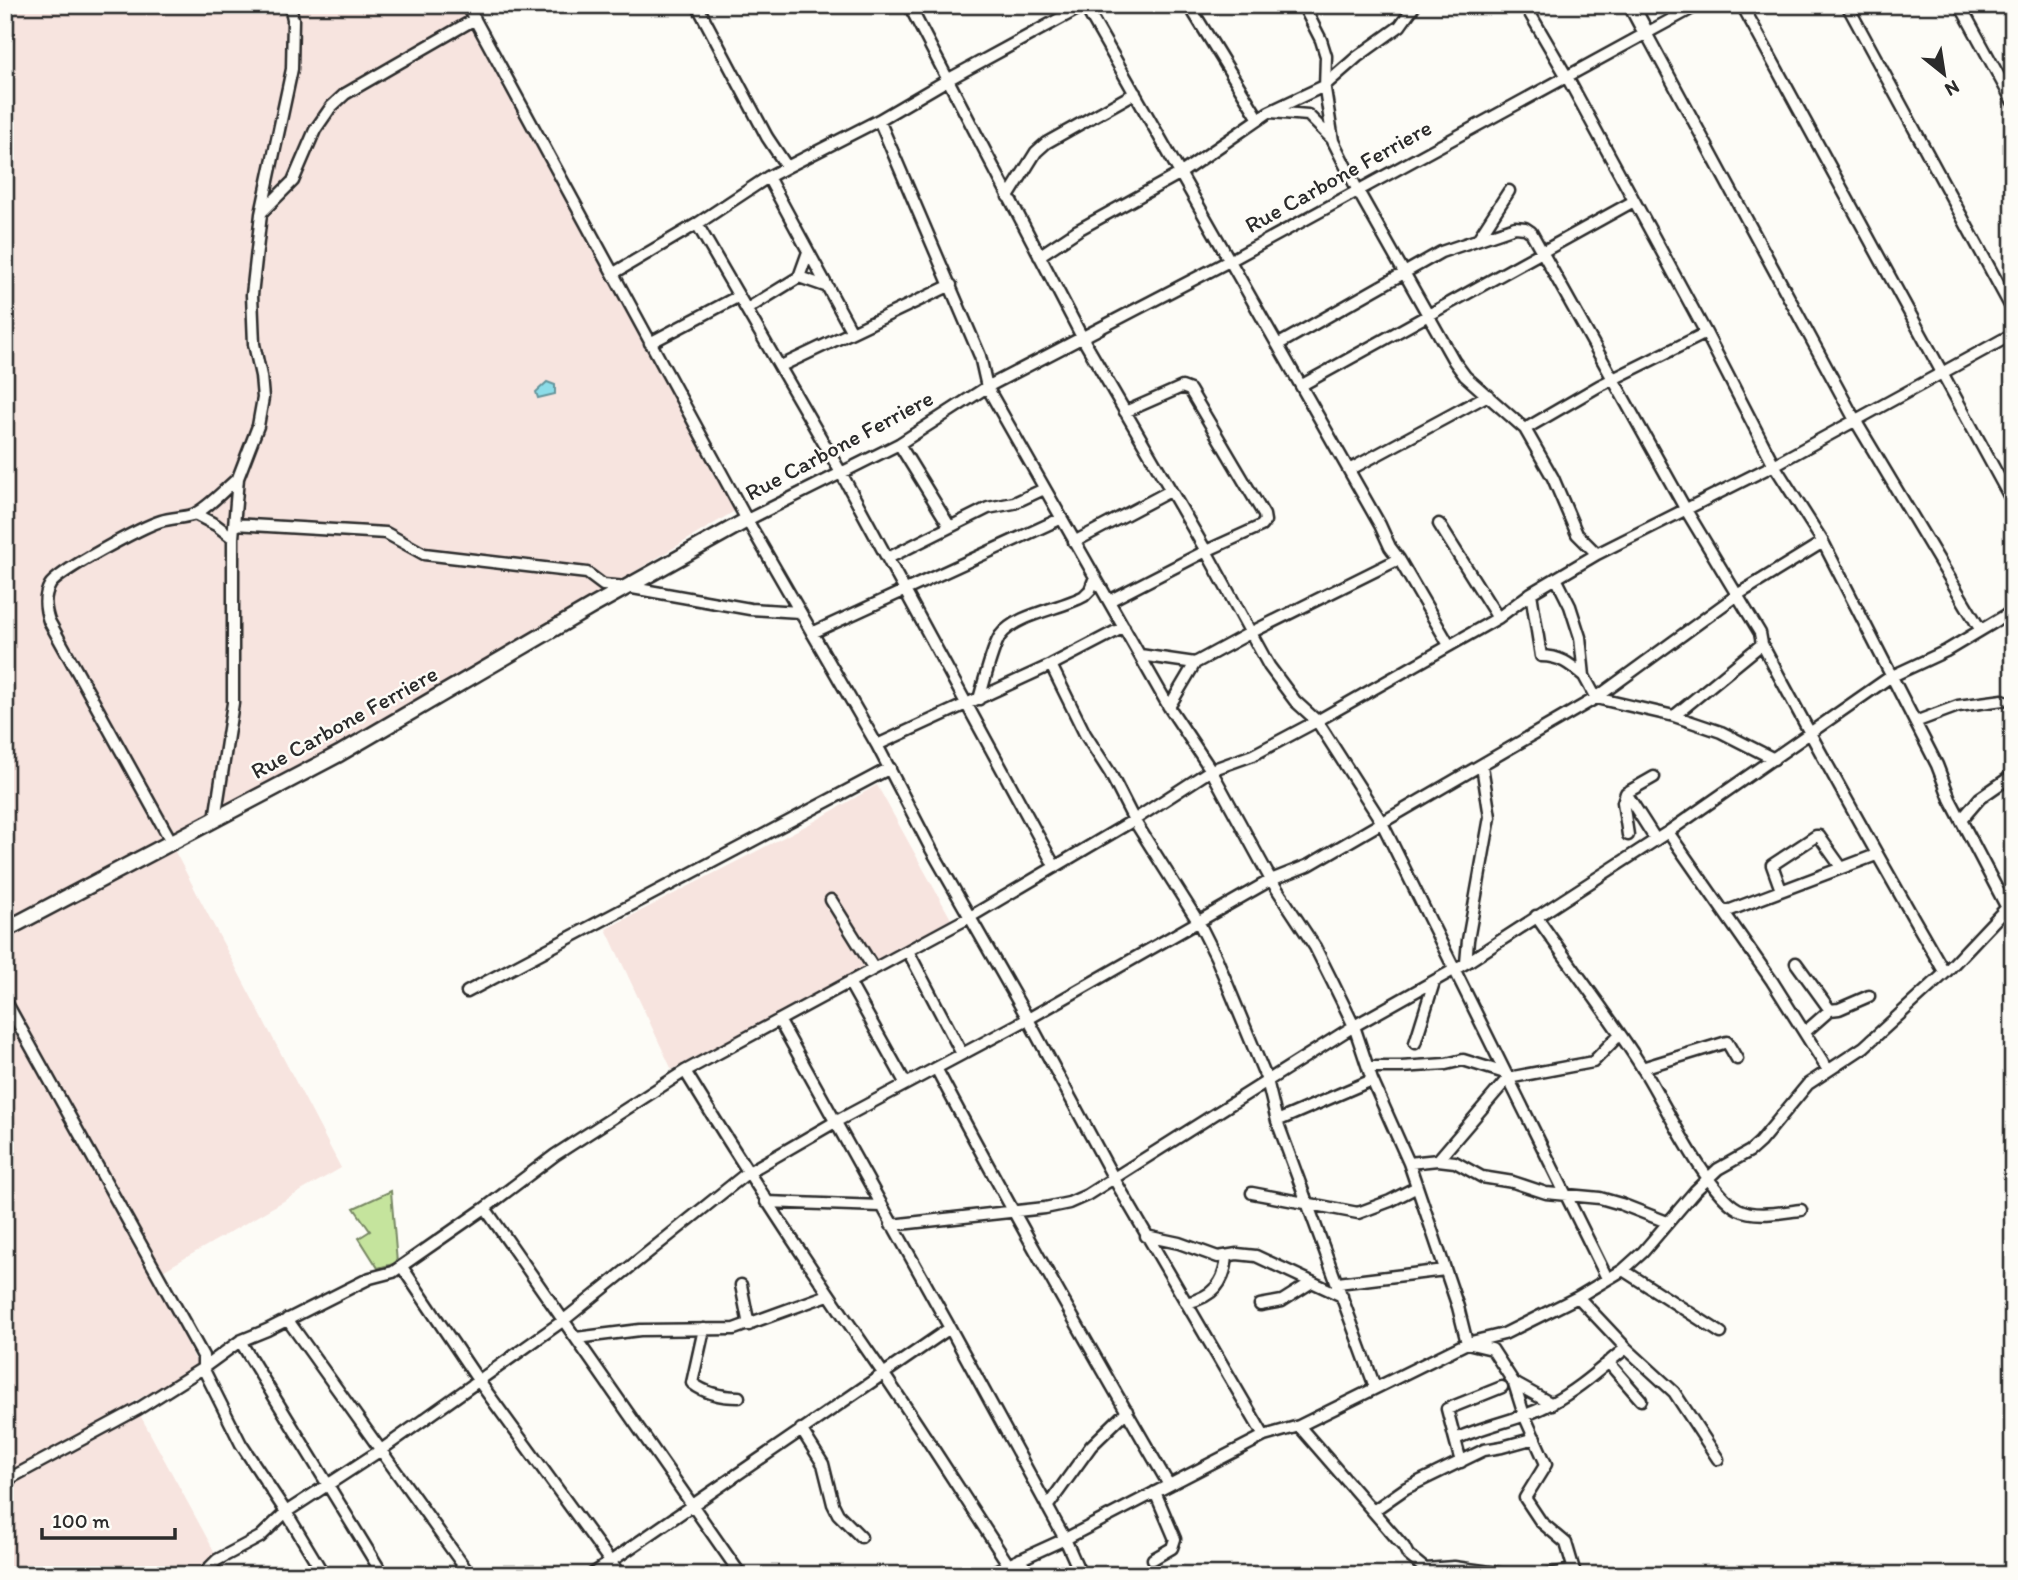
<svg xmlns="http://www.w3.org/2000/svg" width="2018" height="1580" font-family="Itim,sans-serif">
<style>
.built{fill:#f7e4df}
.green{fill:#c5e49d;stroke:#788864;stroke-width:2}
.water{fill:#8cdce8;stroke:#65959c;stroke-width:2}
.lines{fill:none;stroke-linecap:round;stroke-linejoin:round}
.street-casing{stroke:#2b2b2b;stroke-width:15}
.secondary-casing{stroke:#2b2b2b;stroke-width:19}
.street{stroke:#fdfcf7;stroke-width:10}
.secondary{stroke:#fdfcf7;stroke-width:14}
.labels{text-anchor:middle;stroke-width:5;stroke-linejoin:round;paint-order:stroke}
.street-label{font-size:23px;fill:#2b2b2b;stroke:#fdfcf7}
</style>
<rect width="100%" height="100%" fill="#fdfcf7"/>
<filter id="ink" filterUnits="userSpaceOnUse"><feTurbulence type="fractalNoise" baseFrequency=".0143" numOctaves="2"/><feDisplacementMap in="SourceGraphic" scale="14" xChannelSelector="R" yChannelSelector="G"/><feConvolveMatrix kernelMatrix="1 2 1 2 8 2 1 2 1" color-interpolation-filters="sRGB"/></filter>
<g filter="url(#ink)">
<path class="built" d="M5,5H461L743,506L279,787L171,844L341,1168L154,1276L199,1367L133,1402L213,1549L221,1575H5Z
M877,785L951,919L672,1070L606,929L815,821Z"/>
<path class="green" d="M391,1191L397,1263L378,1268L359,1238L370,1231L354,1208Z"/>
<path class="water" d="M547,382L555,385V394L538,398L536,392Z"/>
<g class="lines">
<defs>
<path id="street" d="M467,5L747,520L877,745L931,849L1028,1019L1113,1177L1264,1436
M697,5L767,137L787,167L879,120L949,79L1085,5
M909,5L1083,339L1206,551L1269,666L1295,701L1317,721L1381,821L1607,1278
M1189,5L1259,119
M1303,5L1321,40L1326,56L1325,89L1333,141L1358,191L1454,361L1465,376L1525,429L1553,478L1577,534L1597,554
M1525,5L1567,77L1706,333L1774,465L1823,542L1937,765L1950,799L2007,908
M1742,5L2013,503
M1847,5L2013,311
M1960,5L2013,102
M1085,6L1380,525L1390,547L1399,559L1449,645
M1646,33L1855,420L1980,629
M1271,112L1308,115L1333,140
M879,120L980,356L987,387L1169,707L1211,770L1271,880L1315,947L1333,983L1354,1026L1372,1080L1409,1163L1458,1307L1467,1343L1492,1349L1514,1383L1524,1415L1546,1464L1525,1498L1541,1522L1566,1543L1574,1570L1544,1575
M768,177L852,332
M1008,197L1036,152L1046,143L1135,93
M262,212L293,181L315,130L331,107L345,94L475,19
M697,224L840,471L1055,867
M1478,239L1509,191
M1039,256L1078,230L1181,173L1269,112L1324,86L1357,57L1400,26L1415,5
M614,273L697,224L768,177L787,167
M799,277L825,286
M747,309L799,277L808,252
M650,343L739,296
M1279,344L1441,252L1515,227L1525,228L1531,232L1686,510L1760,633L1762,644C1821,755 1882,864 1945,973
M781,366L951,285
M1302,385L1634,201
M1525,429L1599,386L1706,333
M899,444L950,527
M1349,470L1488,395
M195,514L216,525L233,538
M747,520L899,444L987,387L1231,260L1698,5
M234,524L386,533L424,554L587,573L603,585L627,587L750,609L800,612
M1439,524L1498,618
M1074,542L1170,491
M888,558L988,508L1014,503L1044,489
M1556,578L1570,606L1580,637L1584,676L1596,698L1674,716L1721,732L1774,759
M1531,593L1541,656C1560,656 1570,664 1584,676
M1109,601L1206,551L1261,526L1265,521L1264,515L1190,390L1182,387L1125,412
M812,633L1060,519
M1140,655L1195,663
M1051,665L1085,734L1110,773L1134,820L1199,923L1216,957L1267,1080L1277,1121L1375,1387
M979,699C984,683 992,648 1000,636C1016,614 1061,609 1084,596L1090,590L1095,577
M1169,707L1195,663L1250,633L1399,559
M1674,716L1762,644
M1915,722L1958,706L2003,700
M877,745L1051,665L1124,627
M1654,777L1626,793L1656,840
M1626,793L1623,802L1628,835
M215,819L233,703V538L238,478L258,426L263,398L261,376L254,344L252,295L261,214L292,69L293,19L290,5
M1962,819L1980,798L2013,775
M1668,832L1772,981L1828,1070
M171,841L49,621C45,609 43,597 50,585C57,572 144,526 161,521C171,518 182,518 192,515C206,510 226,488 238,478
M1781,890L1772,865L1816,836H1819L1841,867
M831,900L874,969
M1725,912L1876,855
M1536,916C1571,967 1610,1016 1643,1069C1664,1102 1706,1192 1738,1209C1755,1218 1782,1212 1801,1210
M908,951L962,1054
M1466,963L1468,940L1490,817L1482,766
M1796,963L1830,1010
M849,982L906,1084
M467,992L890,768
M5,1000L203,1356V1368L241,1444L286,1512L324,1575
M779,1020L950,1328L1065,1539L1081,1575
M1805,1032L1830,1010L1839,1009L1869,996
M1415,1043L1434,982
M1369,1067H1401L1446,1064L1463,1060L1505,1073
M936,1068C1010,1209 1089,1347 1169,1485
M1642,1068L1727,1042L1737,1059
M685,1071C748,1174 814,1274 883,1373C926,1436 966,1500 1008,1564
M1277,1121L1372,1080
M1438,1160L1508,1078L1593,1062L1619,1035
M1409,1163L1438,1160L1455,1162L1482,1177L1513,1182L1546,1193L1600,1198L1621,1204L1667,1222
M1252,1193L1358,1213L1390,1201L1417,1187
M766,1202L881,1206
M485,1208L741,1575
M891,1225L1045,1208L1069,1203L1087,1195L1354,1026L1466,963L1668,832L1890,677L1946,651L2013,611
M1146,1236L1179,1243L1218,1257L1237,1254L1256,1256L1342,1296
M402,1267L478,1380L620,1575
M1623,1270L1721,1333
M1338,1283L1445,1270
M741,1285L749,1325
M1578,1297L1626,1348L1674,1392L1718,1459
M1186,1303C1213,1297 1225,1283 1227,1256
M1260,1305L1282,1301L1312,1282
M287,1319L470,1575
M704,1329L692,1383C706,1394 721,1397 739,1397
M576,1338L640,1330L734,1329L828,1295
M240,1341L383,1575
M1608,1362L1641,1400
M1514,1383L1552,1404
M1299,1426L1404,1547L1408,1555L1425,1569L1454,1567L1512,1575
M801,1429L823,1464L833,1504L838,1514L861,1537
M1456,1439C1487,1424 1522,1420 1552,1403C1579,1389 1602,1367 1626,1348
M1461,1462L1447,1409L1502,1387
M5,1481L138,1409L203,1368L240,1341L267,1330L370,1278L393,1272L485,1208L555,1155L685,1071L970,917L1134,820L1211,770L1253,755L1317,721L1498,618L1531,593L1597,554L1774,465L2013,334
M1047,1507L1091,1446L1127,1411
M1373,1511L1406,1488L1484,1450L1502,1447L1535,1438
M1020,1559L1029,1575
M1153,1559L1172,1548L1175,1539L1155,1492
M208,1569L217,1560L260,1537L286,1512L381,1450L564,1320L747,1173L835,1122L1028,1019L1271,880L1309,865L1596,698L1737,595L1823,542
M591,1575L950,1328
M986,1575L1065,1539L1264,1436L1299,1426L1467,1343L1504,1334L1578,1297L1623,1270L1643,1252L1695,1191L1718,1169L1750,1151L1760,1142L1808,1084L1864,1047L1945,973L2013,901"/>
<path id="secondary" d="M1631,5L1646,33
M5,930L339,754L591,607L747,520"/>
</defs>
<use href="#street" class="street-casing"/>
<use href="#secondary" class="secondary-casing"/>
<use href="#street" class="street"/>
<use href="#secondary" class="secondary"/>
</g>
</g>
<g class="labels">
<g class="street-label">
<text transform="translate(1338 176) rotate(-29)" y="8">Rue Carbone Ferriere</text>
<text transform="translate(839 445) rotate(-28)" y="8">Rue Carbone Ferriere</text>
<text transform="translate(344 722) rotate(-29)" y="8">Rue Carbone Ferriere</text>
</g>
</g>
<rect width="2018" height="1580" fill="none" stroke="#fdfcf7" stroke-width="28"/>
<rect x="14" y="14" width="1990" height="1552" fill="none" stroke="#2b2b2b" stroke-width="2.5" filter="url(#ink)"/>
<g transform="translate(1944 74) rotate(150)" stroke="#fdfcf7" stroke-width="5" paint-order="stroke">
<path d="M0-5L12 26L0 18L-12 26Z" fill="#2b2b2b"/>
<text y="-10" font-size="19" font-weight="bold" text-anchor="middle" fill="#2b2b2b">N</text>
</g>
<path d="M42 1528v10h133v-10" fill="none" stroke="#2b2b2b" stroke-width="3.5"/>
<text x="52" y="1528" font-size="21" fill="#2b2b2b" stroke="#fdfcf7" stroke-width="5" paint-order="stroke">100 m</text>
</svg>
